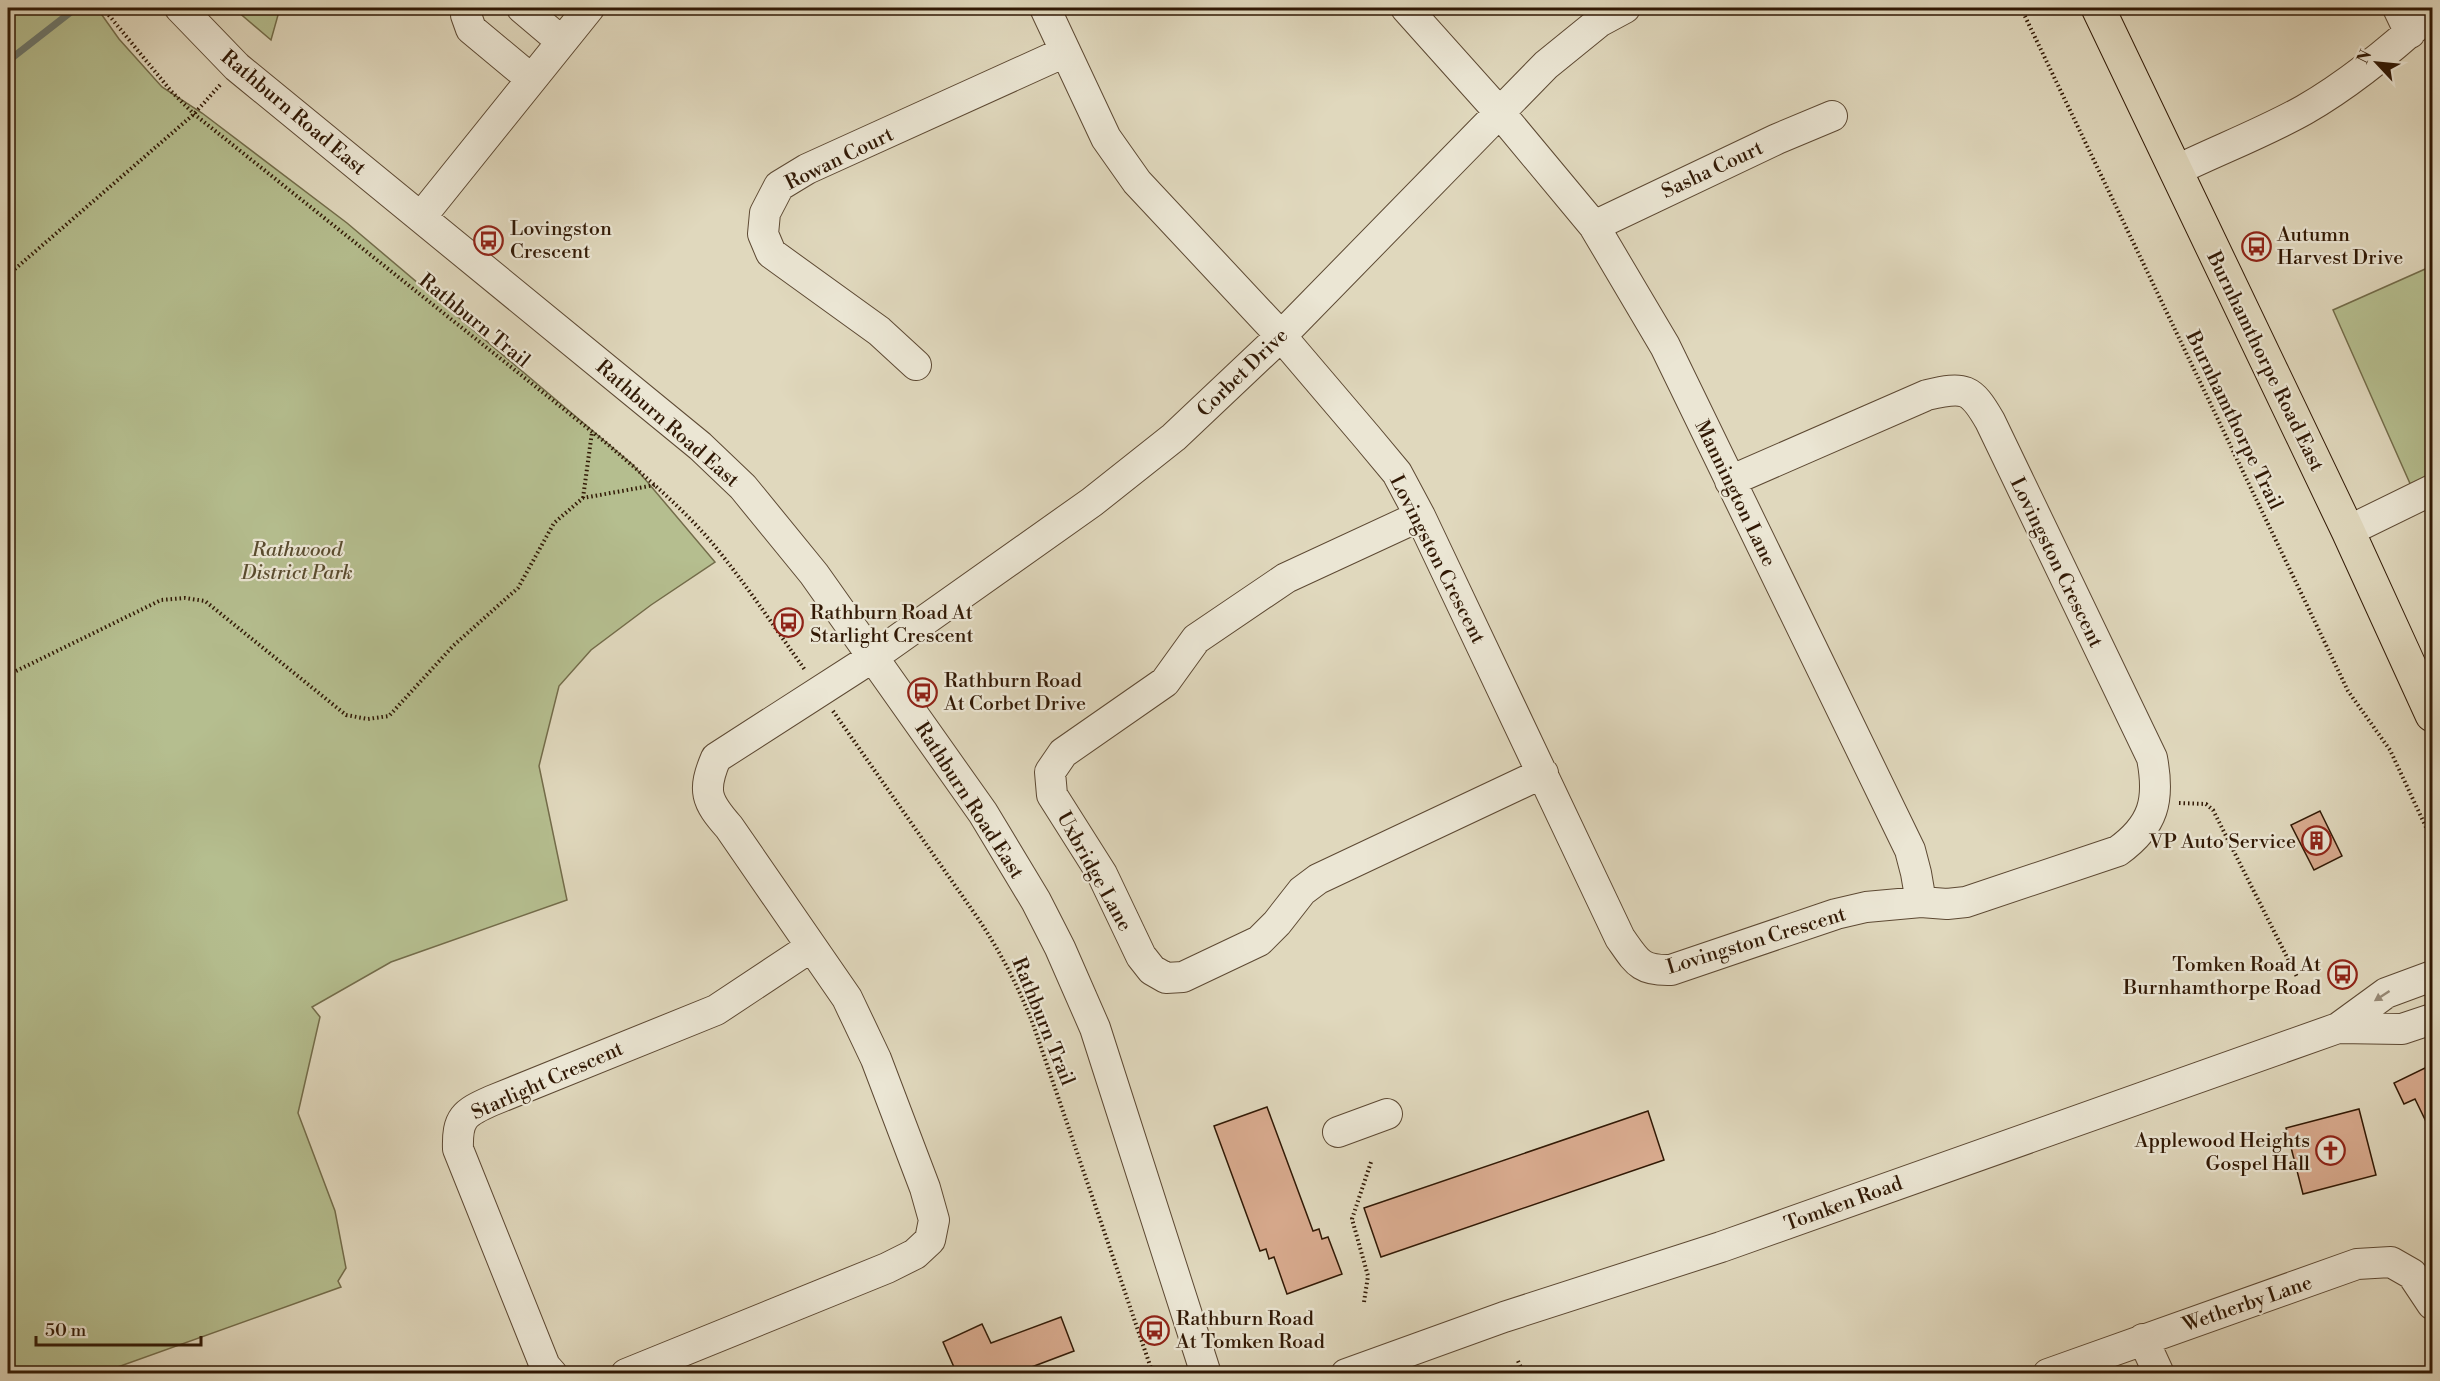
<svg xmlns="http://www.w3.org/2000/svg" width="2440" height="1381" font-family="'Libre Bodoni',serif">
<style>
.green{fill:#b5be8f;stroke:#736c4a;stroke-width:1.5}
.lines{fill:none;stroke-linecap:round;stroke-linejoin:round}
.stream{stroke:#6c796f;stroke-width:7}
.building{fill:#d9ab8f;stroke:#311905;stroke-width:1.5}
.minor-casing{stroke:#5d4933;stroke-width:32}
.major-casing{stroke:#311905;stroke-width:35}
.path{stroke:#311905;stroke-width:4;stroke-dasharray:1.5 3;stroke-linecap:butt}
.minor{stroke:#ebe6d4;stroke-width:30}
.major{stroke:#e0d8bd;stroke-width:33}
.oneway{fill:#978a77}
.labels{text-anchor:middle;stroke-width:4.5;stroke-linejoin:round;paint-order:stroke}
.street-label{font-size:20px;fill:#311905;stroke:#ebe6d4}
.poi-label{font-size:20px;fill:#311905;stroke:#ebe6d4;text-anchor:start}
.park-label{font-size:20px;font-style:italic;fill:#594b2e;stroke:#ebe6d4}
</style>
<rect width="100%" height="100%" fill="#e0d8bd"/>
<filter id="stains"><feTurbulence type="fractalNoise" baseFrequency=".00333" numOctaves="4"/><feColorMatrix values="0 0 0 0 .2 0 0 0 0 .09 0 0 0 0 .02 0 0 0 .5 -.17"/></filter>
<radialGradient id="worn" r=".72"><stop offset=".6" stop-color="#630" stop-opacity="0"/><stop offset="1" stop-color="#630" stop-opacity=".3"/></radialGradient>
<path class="green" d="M8,8H97L119,39L162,87L202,113L347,223L633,465L715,562L651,605L591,650L559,686L539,766L567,900L391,962L312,1007L320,1017L298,1113L335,1211L346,1268L338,1281L341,1287L101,1373H8Z
M234,8H280L271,40L237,11Z
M2432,266V478L2412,488L2333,310Z"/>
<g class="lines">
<path class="stream" d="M8,61L76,8"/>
</g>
<path class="building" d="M2320,811L2342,856L2314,870L2291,825Z
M2427,1067L2433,1079V1136L2415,1099L2404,1104L2394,1083Z
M1267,1107L1313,1231L1319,1229L1322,1239L1328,1237L1342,1274L1287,1294L1274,1257L1269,1259L1266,1249L1260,1251L1214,1126Z
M2359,1109L2376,1175L2303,1194L2286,1128Z
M1648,1111L1664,1160L1381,1257L1364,1208Z
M1061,1317L1074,1351L1013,1374H957L943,1342L982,1324L991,1343Z"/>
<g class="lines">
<defs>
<path id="minor" d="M180,8L237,67L700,446L743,487L814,574L983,813L1036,901L1060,948L1095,1028L1206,1374
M467,8L466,15L471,29L531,79
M522,8L561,41
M1045,8L1106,138L1137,182L1281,336L1367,437L1397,473L1420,516L1620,938C1637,962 1640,971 1671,970L1836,914L1866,907L1921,902L1947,904L1966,902L2118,851C2154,825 2160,800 2152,758L1990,421C1971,388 1965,386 1927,395L1730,481
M1406,8L1500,113L1594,226L1665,346L1910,850L1916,873L1921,902
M2398,8L2410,33
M2175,171C2218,150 2263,133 2304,110C2351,83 2393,48 2432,12
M421,217L589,8
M1594,226L1777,139L1832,116
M916,365L879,331L771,253L763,234L765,213L779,186L807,169L1065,52
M1420,516L1286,578L1196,639L1165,682L1063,753L1050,772L1052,795L1102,874L1141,956L1152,970L1166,978L1183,977L1259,941L1277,923L1302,891L1318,879L1543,773
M2348,531L2432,490
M2338,1028L2402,1029L2432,1019
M1338,1132L1387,1114
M2143,1339L2159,1374
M552,1374L545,1366L458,1149C457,1118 464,1113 491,1101L716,1010L811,947
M626,1374L887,1268L915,1254L930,1240L934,1220L925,1188L876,1059L847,998L729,827C706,801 702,791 716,758L873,657L1092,502L1174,437L1281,336L1546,65L1599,22L1625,8
M1346,1374L1504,1317L1721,1247L2338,1028L2386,993L2432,976
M2048,1374L2357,1264L2391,1262L2412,1274L2432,1304"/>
<path id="major" d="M2098,8L2348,531L2432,715"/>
</defs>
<use href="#minor" class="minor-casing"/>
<use href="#major" class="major-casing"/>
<path class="path" d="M103,8L171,91L194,114L605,442C642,474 681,506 713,544C746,584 775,628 805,670
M2021,8L2348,691L2390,750L2432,840
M8,275L194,114L220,85
M583,498L592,432
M8,675L161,600L185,598L205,601L346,715L368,719L389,716L453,646L518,588L554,523L583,498L655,485
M833,711L977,917C1000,951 1018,986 1033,1024L1153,1374
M2179,803L2206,804L2213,810L2297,977
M1364,1302L1368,1276L1352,1219L1371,1162
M1518,1361L1524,1374"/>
<use href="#minor" class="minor"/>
<use href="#major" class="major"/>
</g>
<defs><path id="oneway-solid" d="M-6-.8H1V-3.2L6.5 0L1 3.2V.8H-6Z" transform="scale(1.5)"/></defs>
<use class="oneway" href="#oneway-solid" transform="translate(2382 996) rotate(147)"/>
<defs>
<symbol id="bus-ring" viewBox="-11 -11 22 22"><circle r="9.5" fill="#ebe6d4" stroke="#8f2418" stroke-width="1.5"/><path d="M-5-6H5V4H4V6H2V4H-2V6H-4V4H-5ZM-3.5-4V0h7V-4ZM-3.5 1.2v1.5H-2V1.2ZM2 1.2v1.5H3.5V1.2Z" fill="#8f2418"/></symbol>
<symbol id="building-ring" viewBox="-11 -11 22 22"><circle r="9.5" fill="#ebe6d4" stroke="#8f2418" stroke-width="1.5"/><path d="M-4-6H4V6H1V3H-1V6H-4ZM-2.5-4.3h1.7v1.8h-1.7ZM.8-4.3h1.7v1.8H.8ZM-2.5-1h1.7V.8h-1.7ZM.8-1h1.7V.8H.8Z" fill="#8f2418"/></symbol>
<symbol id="church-ring" viewBox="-11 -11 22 22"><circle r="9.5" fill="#ebe6d4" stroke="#8f2418" stroke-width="1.5"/><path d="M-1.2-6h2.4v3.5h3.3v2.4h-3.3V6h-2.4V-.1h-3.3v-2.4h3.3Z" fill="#8f2418"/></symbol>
</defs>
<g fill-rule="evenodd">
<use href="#bus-ring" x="472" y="224" width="33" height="33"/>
<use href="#bus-ring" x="2240" y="230" width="33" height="33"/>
<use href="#bus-ring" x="772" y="606" width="33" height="33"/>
<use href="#bus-ring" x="906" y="676" width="33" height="33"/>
<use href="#building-ring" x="2300" y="824" width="33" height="33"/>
<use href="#bus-ring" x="2326" y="958" width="33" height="33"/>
<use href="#church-ring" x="2314" y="1134" width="33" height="33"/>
<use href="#bus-ring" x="1138" y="1314" width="33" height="33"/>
</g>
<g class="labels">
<g class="street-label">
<text transform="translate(294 112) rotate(40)" y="7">Rathburn Road East</text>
<text transform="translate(839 158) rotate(-26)" y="7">Rowan Court</text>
<text transform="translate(1712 169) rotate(-25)" y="7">Sasha Court</text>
<text transform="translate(475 320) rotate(39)" y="7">Rathburn Trail</text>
<text transform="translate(2266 361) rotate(64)" y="7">Burnhamthorpe Road East</text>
<text transform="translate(1242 372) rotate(-44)" y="7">Corbet Drive</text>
<text transform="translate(2235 420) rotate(64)" y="7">Burnhamthorpe Trail</text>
<text transform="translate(668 423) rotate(41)" y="7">Rathburn Road East</text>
<text transform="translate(1736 493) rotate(64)" y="7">Mannington Lane</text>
<text transform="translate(1438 559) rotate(63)" y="7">Lovingston Crescent</text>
<text transform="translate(2057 562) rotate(64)" y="7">Lovingston Crescent</text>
<text transform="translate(970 800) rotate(57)" y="7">Rathburn Road East</text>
<text transform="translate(1095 871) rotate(61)" y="7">Uxbridge Lane</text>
<text transform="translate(1756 940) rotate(-17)" y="7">Lovingston Crescent</text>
<text transform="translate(1044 1021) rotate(68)" y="7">Rathburn Trail</text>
<text transform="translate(547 1080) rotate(-24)" y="7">Starlight Crescent</text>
<text transform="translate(1843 1203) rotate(-20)" y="7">Tomken Road</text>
<text transform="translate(2247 1303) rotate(-19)" y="7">Wetherby Lane</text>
</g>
<g class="poi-label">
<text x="510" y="235">Lovingston<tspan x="510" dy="23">Crescent</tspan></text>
<text x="2277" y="241">Autumn<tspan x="2277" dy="23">Harvest Drive</tspan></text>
<text x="810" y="619">Rathburn Road At<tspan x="810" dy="23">Starlight Crescent</tspan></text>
<text x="944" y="687">Rathburn Road<tspan x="944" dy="23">At Corbet Drive</tspan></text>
<text x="2296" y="848" text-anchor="end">VP Auto Service</text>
<text x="2321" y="971" text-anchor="end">Tomken Road At<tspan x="2321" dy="23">Burnhamthorpe Road</tspan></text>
<text x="2310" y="1147" text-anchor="end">Applewood Heights<tspan x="2310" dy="23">Gospel Hall</tspan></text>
<text x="1176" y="1325">Rathburn Road<tspan x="1176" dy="23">At Tomken Road</tspan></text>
</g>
<g class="park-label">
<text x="297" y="556">Rathwood<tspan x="297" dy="23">District Park</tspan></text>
</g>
</g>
<rect width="2440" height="1381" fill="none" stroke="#e0d8bd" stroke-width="30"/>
<rect x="9" y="9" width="2422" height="1363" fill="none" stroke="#311905" stroke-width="3"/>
<rect x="15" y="15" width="2410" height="1351" fill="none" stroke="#311905" stroke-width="1.5"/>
<g transform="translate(2377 63) rotate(296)" stroke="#ebe6d4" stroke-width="4.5" paint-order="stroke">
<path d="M0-4.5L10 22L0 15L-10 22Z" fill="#311905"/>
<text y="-9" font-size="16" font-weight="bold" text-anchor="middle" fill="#311905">N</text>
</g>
<path d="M36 1336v9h165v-9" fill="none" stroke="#311905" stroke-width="3"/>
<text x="45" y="1336" font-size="18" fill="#311905" stroke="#ebe6d4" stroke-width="4.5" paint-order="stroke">50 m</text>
<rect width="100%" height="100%" filter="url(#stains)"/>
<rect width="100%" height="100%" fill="url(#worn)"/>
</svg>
